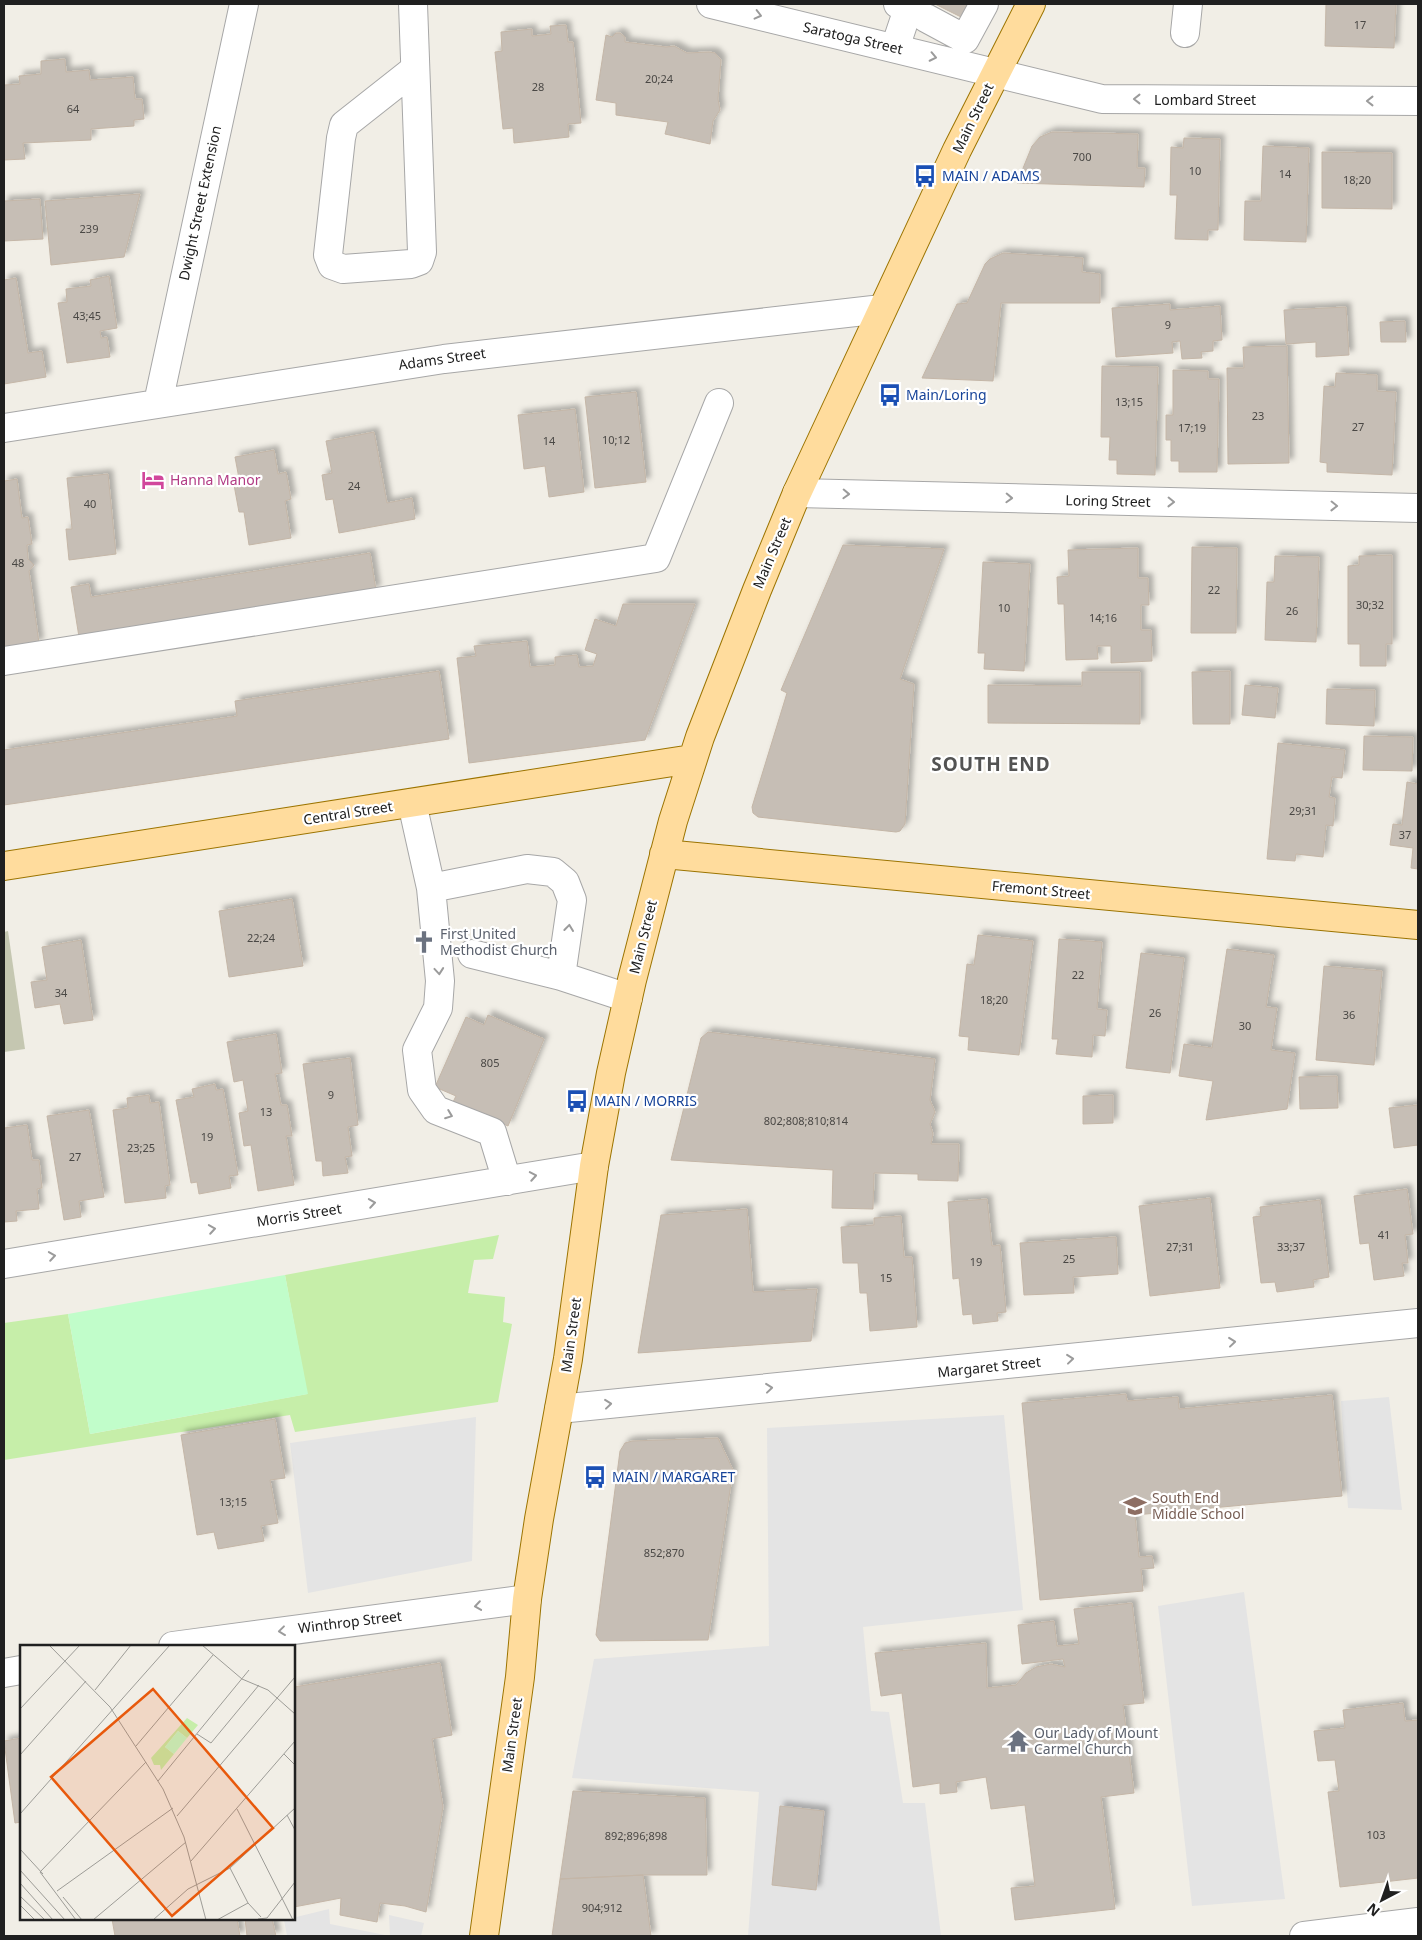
<svg xmlns="http://www.w3.org/2000/svg" width="1422" height="1940" font-family="'Noto Sans',sans-serif">
<style>
.construction{fill:#c5c7b1}
.grass{fill:#c6eea9}
.park{fill:#c1fdca}
.parking{fill:#e4e4e4}
.building{fill:#c6beb5;stroke:#c4b6a7;filter:url(#shadow)}
.lines{fill:none;stroke-linecap:round;stroke-linejoin:round}
.minor-casing{stroke:#a7a7a7;stroke-width:30}
.major-casing{stroke:#9c7400;stroke-width:30}
.minor{stroke:#fff;stroke-width:28}
.major{stroke:#ffdc9d;stroke-width:28}
.oneway{stroke:#9b9b9b}
.labels{text-anchor:middle;stroke-width:4.5;stroke-linejoin:round;paint-order:stroke}
.number-label{font-size:11px;fill:#4a4845}
.street-label{font-size:14px;fill:#202020;stroke:#fff}
.transit-label{font-size:14px;fill:#164399;stroke:#fff;text-anchor:start}
.hotel-label{font-size:14px;fill:#b23c85;stroke:#fff;text-anchor:start}
.worship-label{font-size:14px;fill:#5b616d;stroke:#fff;text-anchor:start}
.education-label{font-size:14px;fill:#785e54;stroke:#fff;text-anchor:start}
.district-label{font-size:19px;font-weight:bold;letter-spacing:1px;fill:#535353;stroke:#fff}
.inset-road{fill:none;stroke:#9d9c97;stroke-width:1}
.view{fill:#e8590c;fill-opacity:0.15;stroke:#e8590c;stroke-width:2.5}
.inset-edge{fill:none;stroke:#202020;stroke-width:2.5}
</style>
<defs>
<filter id="shadow"><feDropShadow dx="4.5" dy="-4.5" stdDeviation="2.5" flood-color="#0004"/></filter>
</defs>
<rect width="100%" height="100%" fill="#f1eee6"/>
<path class="construction" d="M8,931L25,1049L4,1052V932Z"/>
<path class="grass" d="M499,1235L493,1259L474,1260L468,1293L505,1297L503,1322L512,1324L498,1402L295,1432L290,1415L4,1460V1323L68,1314L90,1434L307,1394L285,1275Z"/>
<path class="park" d="M285,1275L308,1394L90,1434L68,1314Z"/>
<path class="parking" d="M1389,1397L1402,1510L1348,1508L1341,1401Z
M1004,1415L1023,1610L863,1627L871,1711L889,1712L903,1803H925L941,1936H748L759,1792L572,1778L594,1659L769,1646L767,1428Z
M476,1417L472,1561L308,1593L290,1443Z
M1244,1592L1285,1899L1192,1906L1158,1606Z
M329,1909L330,1924L390,1936H287L284,1920Z
M389,1915L424,1923L421,1936H390Z"/>
<path class="building" d="M935,4H976L967,20Z
M1326,4H1396L1394,48L1325,46Z
M566,25L568,42H573L581,123L568,124L569,137L514,143L513,128L503,129L495,52L502,51L501,32L532,29V36L551,34L550,26Z
M616,33H620L625,37V42L666,47L674,46L687,53L709,52L715,53L721,60L718,99L720,110L713,121L710,144L665,134L668,122L616,115V103L596,100L606,35L612,37Z
M65,59L66,72L89,70L90,80L133,77L135,99H142L144,119L134,120V126L91,129V140L23,143L25,159L4,160V85L20,84L19,76L41,74V61Z
M1052,132L1138,134L1137,168H1145L1144,187L1017,183L1032,146L1040,137Z
M1184,138L1220,139L1218,230H1208V240L1175,239L1177,195H1170L1171,147L1183,148Z
M1263,146L1309,148L1306,242L1244,240L1245,201H1261Z
M1322,152L1392,153V209L1322,208Z
M140,194L124,257L51,265L45,201Z
M40,199L43,239L4,241V201Z
M1003,253L1083,258L1082,272L1100,274V303H1001L993,381L922,378L957,304L967,303L985,264L990,259Z
M109,276L117,328L100,331L101,338L107,337L110,357L67,363L58,303L67,302L66,289L91,286L90,280Z
M16,278L28,353L42,351L46,377L4,384V280Z
M1170,304V310L1220,306L1222,340L1213,341V351L1201,352L1202,358L1182,359L1180,341L1172,342L1173,353L1116,357L1112,308Z
M1346,307L1349,355L1316,357V342L1286,344L1284,310Z
M1405,321L1406,342H1381L1380,322Z
M1287,346L1289,463L1228,464L1227,368H1244L1243,347Z
M1102,366L1158,367L1155,475L1117,474V460H1109L1110,437H1101Z
M1173,370L1208,371V379H1219L1217,472H1179V461H1171V440H1166V415H1173Z
M1336,373L1377,375V391L1396,392L1392,475L1327,472V463L1320,462L1324,386L1335,387Z
M636,392L646,482L595,488L585,397Z
M575,409L584,492L549,497L545,466L524,469L518,415Z
M374,432L387,503L412,498L415,519L339,533L333,499L326,500L322,475L332,473L326,441Z
M274,450L278,474L286,472L291,499L285,501L291,538L249,545L244,512H239L234,485L240,484L235,457Z
M108,474L116,554L69,560L66,529H72L67,478Z
M17,479L22,518L28,517L32,544L27,545L28,559L34,565L29,571L39,643L4,649V481Z
M843,545L944,549L900,679L914,684L905,824L900,831L896,832L758,817L753,813L752,807L787,693L781,690Z
M1192,547L1237,548L1236,633H1191Z
M1138,548V578H1148L1149,605H1141V630H1151L1152,661L1111,663V646H1097L1098,659L1066,660L1064,604H1058L1057,577L1069,576L1068,550Z
M370,553L376,590L79,637L71,587L89,584L91,597Z
M1392,555V644H1386V666H1360V644H1348V566L1359,565V556Z
M1275,556L1319,557L1316,642L1265,640L1267,582H1274Z
M983,562L1030,564L1024,671L984,669L985,653H978Z
M623,604H695L645,740L469,763L457,658L476,656L474,646L527,641L530,667L555,665V657L577,655L579,667L593,666L597,654L585,650L595,619L616,626Z
M439,671L449,739L4,805V750L237,716L235,701Z
M1230,671V724H1193L1192,672Z
M1082,672H1140V724L988,723V685L1082,686Z
M1245,685L1278,688L1275,718L1242,715Z
M1327,689L1375,690L1374,726L1326,724Z
M1364,736L1413,737L1412,771L1363,770Z
M1278,743L1345,750L1342,778L1332,777L1329,797L1335,798L1333,826L1326,825L1323,857L1296,854L1295,861L1267,859Z
M1407,782L1418,784V869L1411,868L1413,848L1390,845L1393,824L1402,825Z
M292,899L303,966L229,977L219,911Z
M978,935L1033,941L1019,1055L968,1050L969,1037L959,1036L967,964L974,965Z
M1059,939L1102,942L1097,1009L1107,1010L1105,1036L1093,1035L1092,1057L1056,1054L1058,1039H1052Z
M81,940L93,1020L64,1024L60,1004L35,1008L31,982L47,980L42,947Z
M1227,949L1274,955L1266,1007L1277,1008L1271,1050L1295,1053L1287,1109L1206,1120L1213,1081L1179,1076L1184,1044L1212,1048Z
M1141,953L1184,958L1170,1073L1126,1068Z
M1324,966L1382,971L1374,1065L1316,1060Z
M488,1015L544,1039L508,1126L453,1102L456,1096L435,1087L466,1017L484,1025Z
M708,1032L935,1059L930,1100L935,1112L930,1124L933,1134L931,1144H959L958,1181L918,1180V1174L874,1173L873,1209L832,1208L833,1170L671,1160L701,1038Z
M276,1034L282,1073L275,1074L281,1105H287L292,1136H286L294,1185L258,1191L251,1145L244,1146L239,1113L248,1111L243,1080L234,1082L227,1042Z
M350,1058L358,1125L348,1127L352,1156L345,1157L348,1173L323,1176L322,1161H316L303,1064Z
M1337,1076L1338,1108L1300,1109L1299,1077Z
M215,1084L216,1090L223,1089L238,1175L229,1176L231,1188L199,1194L197,1182L191,1183L176,1100L194,1097L192,1089Z
M149,1095L150,1103L159,1102L170,1185L165,1186L166,1198L125,1203L113,1110L128,1108L127,1098Z
M1113,1095V1123L1083,1124V1096Z
M1418,1105V1145L1394,1148L1389,1108Z
M89,1110L104,1197L79,1201L81,1217L64,1220L47,1116Z
M27,1125L32,1160H39L42,1188L37,1189L39,1209L16,1211L17,1221L4,1222V1128Z
M1407,1189L1413,1234L1405,1235L1408,1263H1402L1404,1276L1374,1280L1369,1243L1360,1244L1354,1196Z
M1210,1198L1220,1288L1150,1296L1139,1206Z
M987,1199L992,1246L1000,1245L1006,1312L997,1313L998,1321L973,1324L972,1314L963,1315L959,1278L953,1279L948,1202Z
M1320,1200L1329,1277L1313,1280L1314,1287L1277,1292L1275,1282L1261,1283L1253,1217L1261,1216L1260,1207Z
M747,1209L753,1292L817,1289L811,1341L638,1353L661,1215Z
M901,1216L904,1257H912L917,1327L870,1331L867,1293H860L858,1263H843L841,1227L874,1225V1218Z
M1116,1237L1118,1274L1073,1277L1074,1293L1024,1295L1020,1243Z
M1126,1394L1127,1401L1178,1397L1179,1409L1332,1395L1342,1496L1135,1515L1139,1557L1152,1556L1154,1568L1141,1569L1143,1591L1040,1600L1022,1403Z
M275,1419L285,1478L270,1480L278,1523L261,1526L264,1541L218,1549L214,1532L197,1535L181,1435Z
M718,1438L733,1470L708,1640L600,1641L596,1635L620,1451L625,1443L632,1441Z
M1132,1603L1144,1703L1123,1705L1134,1793L1101,1797L1115,1909L1015,1920L1011,1888L1035,1886L1025,1805L991,1809L986,1777L956,1782L957,1792L940,1794V1783L913,1787L902,1693L881,1696L875,1653L986,1643L987,1688L1016,1685L1026,1673L1036,1667L1051,1664L1065,1667L1063,1659L1022,1664L1018,1625L1054,1621L1057,1646L1079,1644L1074,1609Z
M440,1663L452,1735L432,1739L443,1807L426,1912L405,1906L380,1903L377,1922L340,1915L341,1898L294,1907V1687Z
M1403,1703L1405,1721L1418,1720V1878L1340,1887L1328,1792L1339,1791L1335,1760L1318,1761L1314,1731L1345,1728L1343,1710Z
M21,1738V1822L15,1823L4,1741Z
M573,1791L705,1798L707,1875H643L560,1879Z
M780,1806L824,1811L816,1890L772,1885Z
M643,1875L651,1936H552L560,1879Z
M112,1919H237L240,1936H115Z
M245,1919H272L276,1936H247Z"/>
<g class="lines">
<defs>
<path id="minor" d="M413,4L422,252L419,261L411,264L343,269L332,265L328,255L341,138L344,125L415,69
M711,4L1102,99L1418,101
M926,18L965,39L984,4
M1185,33L1188,4
M895,48L908,9L898,4
M158,403L244,4
M4,428L444,359L882,309
M797,493L1418,508
M4,661L656,558L719,403
M412,803L431,888L440,981L438,1008L417,1050L422,1090L436,1110L492,1132L507,1181
M431,888L527,869L553,872L565,882L572,900L561,976
M472,954L561,976L628,998
M4,1264L594,1166
M559,1409L1418,1323
M173,1646L527,1599
M4,1673L21,1670
M1304,1936L1418,1922"/>
<path id="major" d="M664,854L1418,925
M4,866L692,759
M484,1936L520,1677L527,1599L539,1519L568,1359L594,1166L611,1073L632,980L673,821L700,737L757,590L797,493L957,150L1031,4"/>
</defs>
<use href="#minor" class="minor-casing"/>
<use href="#major" class="major-casing"/>
<use href="#minor" class="minor"/>
<use href="#major" class="major"/>
</g>
<defs><path id="oneway-chevron" d="M-2-3.5L2.5 0L-2 3.5" fill="none" stroke-width="1.6" stroke-linecap="round" stroke-linejoin="round" transform="scale(1.25)"/></defs>
<g class="oneway">
<use href="#oneway-chevron" transform="translate(758 15) rotate(14)"/>
<use href="#oneway-chevron" transform="translate(933 57) rotate(12)"/>
<use href="#oneway-chevron" transform="translate(1137 99) rotate(-180)"/>
<use href="#oneway-chevron" transform="translate(1370 101) rotate(-180)"/>
<use href="#oneway-chevron" transform="translate(846 494) rotate(2)"/>
<use href="#oneway-chevron" transform="translate(1009 498) rotate(2)"/>
<use href="#oneway-chevron" transform="translate(1171 502) rotate(1)"/>
<use href="#oneway-chevron" transform="translate(1334 506) rotate(1)"/>
<use href="#oneway-chevron" transform="translate(569 928) rotate(-83)"/>
<use href="#oneway-chevron" transform="translate(439 971) rotate(85)"/>
<use href="#oneway-chevron" transform="translate(449 1115) rotate(21)"/>
<use href="#oneway-chevron" transform="translate(533 1176) rotate(-10)"/>
<use href="#oneway-chevron" transform="translate(372 1203) rotate(-9)"/>
<use href="#oneway-chevron" transform="translate(212 1229) rotate(-9)"/>
<use href="#oneway-chevron" transform="translate(52 1256) rotate(-9)"/>
<use href="#oneway-chevron" transform="translate(1232 1342) rotate(-6)"/>
<use href="#oneway-chevron" transform="translate(1070 1359) rotate(-6)"/>
<use href="#oneway-chevron" transform="translate(769 1388) rotate(-6)"/>
<use href="#oneway-chevron" transform="translate(608 1404) rotate(-6)"/>
<use href="#oneway-chevron" transform="translate(478 1606) rotate(172)"/>
<use href="#oneway-chevron" transform="translate(282 1631) rotate(173)"/>
</g>
<defs>
<symbol id="bus-bare" viewBox="-9 -9 18 18"><path d="M-5-6H5V4H4V6H2V4H-2V6H-4V4H-5ZM-3.5-4V0h7V-4ZM-3.5 1.2v1.5H-2V1.2ZM2 1.2v1.5H3.5V1.2Z" fill="#1a4fb4" stroke="#fff" stroke-width="2.5" paint-order="stroke"/></symbol>
<symbol id="hotel-bare" viewBox="-9 -9 18 18"><path d="M-6-4.5h1.5V1H6V5H4.5V3h-9V5H-6ZM-4 0a1.8 1.8 0 1 1 3.6 0ZM.5 0V-2.5h3Q6-2.5 6 0Z" fill="#d1479c" stroke="#fff" stroke-width="2.5" paint-order="stroke"/></symbol>
<symbol id="church-bare" viewBox="-9 -9 18 18"><path d="M-1.2-6h2.4v3.5h3.3v2.4h-3.3V6h-2.4V-.1h-3.3v-2.4h3.3Z" fill="#6b7280" stroke="#fff" stroke-width="2.5" paint-order="stroke"/></symbol>
<symbol id="school-bare" viewBox="-9 -9 18 18"><path d="M0-5L7-2L0 1L-7-2ZM-4 1L0 2.5L4 1V4Q0 6-4 4Z" fill="#8d6e63" stroke="#fff" stroke-width="2.5" paint-order="stroke"/></symbol>
<symbol id="temple-bare" viewBox="-9 -9 18 18"><path d="M0-6L5-2H3V0L6.5 2.5H4V6H1.5V3h-3V6H-4V2.5H-6.5L-3 0V-2H-5Z" fill="#6b7280" stroke="#fff" stroke-width="2.5" paint-order="stroke"/></symbol>
</defs>
<g fill-rule="evenodd">
<use href="#bus-bare" x="909" y="160" width="32" height="32"/>
<use href="#bus-bare" x="874" y="379" width="32" height="32"/>
<use href="#hotel-bare" x="137" y="464" width="32" height="32"/>
<use href="#church-bare" x="408" y="926" width="32" height="32"/>
<use href="#bus-bare" x="561" y="1085" width="32" height="32"/>
<use href="#bus-bare" x="579" y="1461" width="32" height="32"/>
<use href="#school-bare" x="1119" y="1490" width="32" height="32"/>
<use href="#temple-bare" x="1002" y="1725" width="32" height="32"/>
</g>
<g class="labels">
<g class="number-label">
<text x="1360" y="29">17</text>
<text x="659" y="83">20;24</text>
<text x="538" y="91">28</text>
<text x="73" y="113">64</text>
<text x="1082" y="161">700</text>
<text x="1195" y="175">10</text>
<text x="1285" y="178">14</text>
<text x="1357" y="184">18;20</text>
<text x="89" y="233">239</text>
<text x="87" y="320">43;45</text>
<text x="1168" y="329">9</text>
<text x="1129" y="406">13;15</text>
<text x="1258" y="420">23</text>
<text x="1358" y="431">27</text>
<text x="1192" y="432">17;19</text>
<text x="616" y="444">10;12</text>
<text x="549" y="445">14</text>
<text x="354" y="490">24</text>
<text x="90" y="508">40</text>
<text x="18" y="567">48</text>
<text x="1214" y="594">22</text>
<text x="1370" y="609">30;32</text>
<text x="1004" y="612">10</text>
<text x="1292" y="615">26</text>
<text x="1103" y="622">14;16</text>
<text x="1303" y="815">29;31</text>
<text x="1405" y="839">37</text>
<text x="261" y="942">22;24</text>
<text x="1078" y="979">22</text>
<text x="61" y="997">34</text>
<text x="994" y="1004">18;20</text>
<text x="1155" y="1017">26</text>
<text x="1349" y="1019">36</text>
<text x="1245" y="1030">30</text>
<text x="490" y="1067">805</text>
<text x="331" y="1099">9</text>
<text x="266" y="1116">13</text>
<text x="806" y="1125">802;808;810;814</text>
<text x="207" y="1141">19</text>
<text x="141" y="1152">23;25</text>
<text x="75" y="1161">27</text>
<text x="1384" y="1239">41</text>
<text x="1180" y="1251">27;31</text>
<text x="1291" y="1251">33;37</text>
<text x="1069" y="1263">25</text>
<text x="976" y="1266">19</text>
<text x="886" y="1282">15</text>
<text x="233" y="1506">13;15</text>
<text x="664" y="1557">852;870</text>
<text x="1376" y="1839">103</text>
<text x="636" y="1840">892;896;898</text>
<text x="602" y="1912">904;912</text>
</g>
<g class="street-label">
<text transform="translate(853 38) rotate(13)" y="5">Saratoga Street</text>
<text x="1205" y="105">Lombard Street</text>
<text transform="translate(973 118) rotate(-64)" y="5">Main Street</text>
<text transform="translate(200 203) rotate(-78)" y="5">Dwight Street Extension</text>
<text transform="translate(442 359) rotate(-8)" y="5">Adams Street</text>
<text transform="translate(1108 501) rotate(1)" y="5">Loring Street</text>
<text transform="translate(772 553) rotate(-67)" y="5">Main Street</text>
<text transform="translate(348 813) rotate(-9)" y="5">Central Street</text>
<text transform="translate(1041 890) rotate(5)" y="5">Fremont Street</text>
<text transform="translate(643 937) rotate(-76)" y="5">Main Street</text>
<text transform="translate(299 1215) rotate(-9)" y="5">Morris Street</text>
<text transform="translate(571 1335) rotate(-82)" y="5">Main Street</text>
<text transform="translate(989 1367) rotate(-6)" y="5">Margaret Street</text>
<text transform="translate(350 1622) rotate(-7)" y="5">Winthrop Street</text>
<text transform="translate(512 1735) rotate(-82)" y="5">Main Street</text>
</g>
<g class="transit-label">
<text x="942" y="181">MAIN / ADAMS</text>
<text x="906" y="400">Main/Loring</text>
<text x="594" y="1106">MAIN / MORRIS</text>
<text x="612" y="1482">MAIN / MARGARET</text>
</g>
<g class="hotel-label">
<text x="170" y="485">Hanna Manor</text>
</g>
<g class="worship-label">
<text x="440" y="939">First United<tspan x="440" dy="16">Methodist Church</tspan></text>
<text x="1034" y="1738">Our Lady of Mount<tspan x="1034" dy="16">Carmel Church</tspan></text>
</g>
<g class="education-label">
<text x="1152" y="1503">South End<tspan x="1152" dy="16">Middle School</tspan></text>
</g>
<g class="district-label">
<text x="991" y="771">SOUTH END</text>
</g>
</g>
<g transform="translate(20 1645)">
<rect width="275" height="275" fill="#f1eee6"/>
<path d="M167,73L178,80L167,93L158,86L145,102L154,109L141,125L140,120H134L131,113Z" fill="#c6eea9"/>
<path d="M158,86L167,93L154,109L145,102Z" fill="#c1fdca"/>
<path class="inset-road" d="M29,0L90,62L143,144L164,192L186,275M182,0L222,34L248,45L275,69M75,45L111,0M0,64L60,0M177,89L191,98L239,40M116,101L193,10M264,109L275,120M0,110L66,36M138,136L229,25M217,164L273,275M0,169L150,0M267,170L275,185M157,171L275,32M0,204L23,229M171,216L275,96M210,223L228,258L241,272M0,225L45,275M20,227L126,117M20,227L56,275M0,238L33,275M37,246L153,163M0,251L25,275M43,252L62,275M0,260L15,275M238,274L247,273L275,237M73,275L166,197M133,275L168,244L210,223L275,163M197,275L228,258"/>
<path class="view" d="M133,44L253,183L152,271L31,132Z"/>
<rect width="275" height="275" class="inset-edge"/>
</g>
<rect width="1422" height="1940" fill="none" stroke="#202020" stroke-width="10"/>
<g transform="translate(1382 1900) rotate(221)" stroke="#ffffff" stroke-width="4" paint-order="stroke">
<path d="M0-4L9 19L0 12L-9 19Z" fill="#202020"/>
<text y="-8" font-size="14" font-weight="bold" text-anchor="middle" fill="#202020">N</text>
</g>
</svg>
